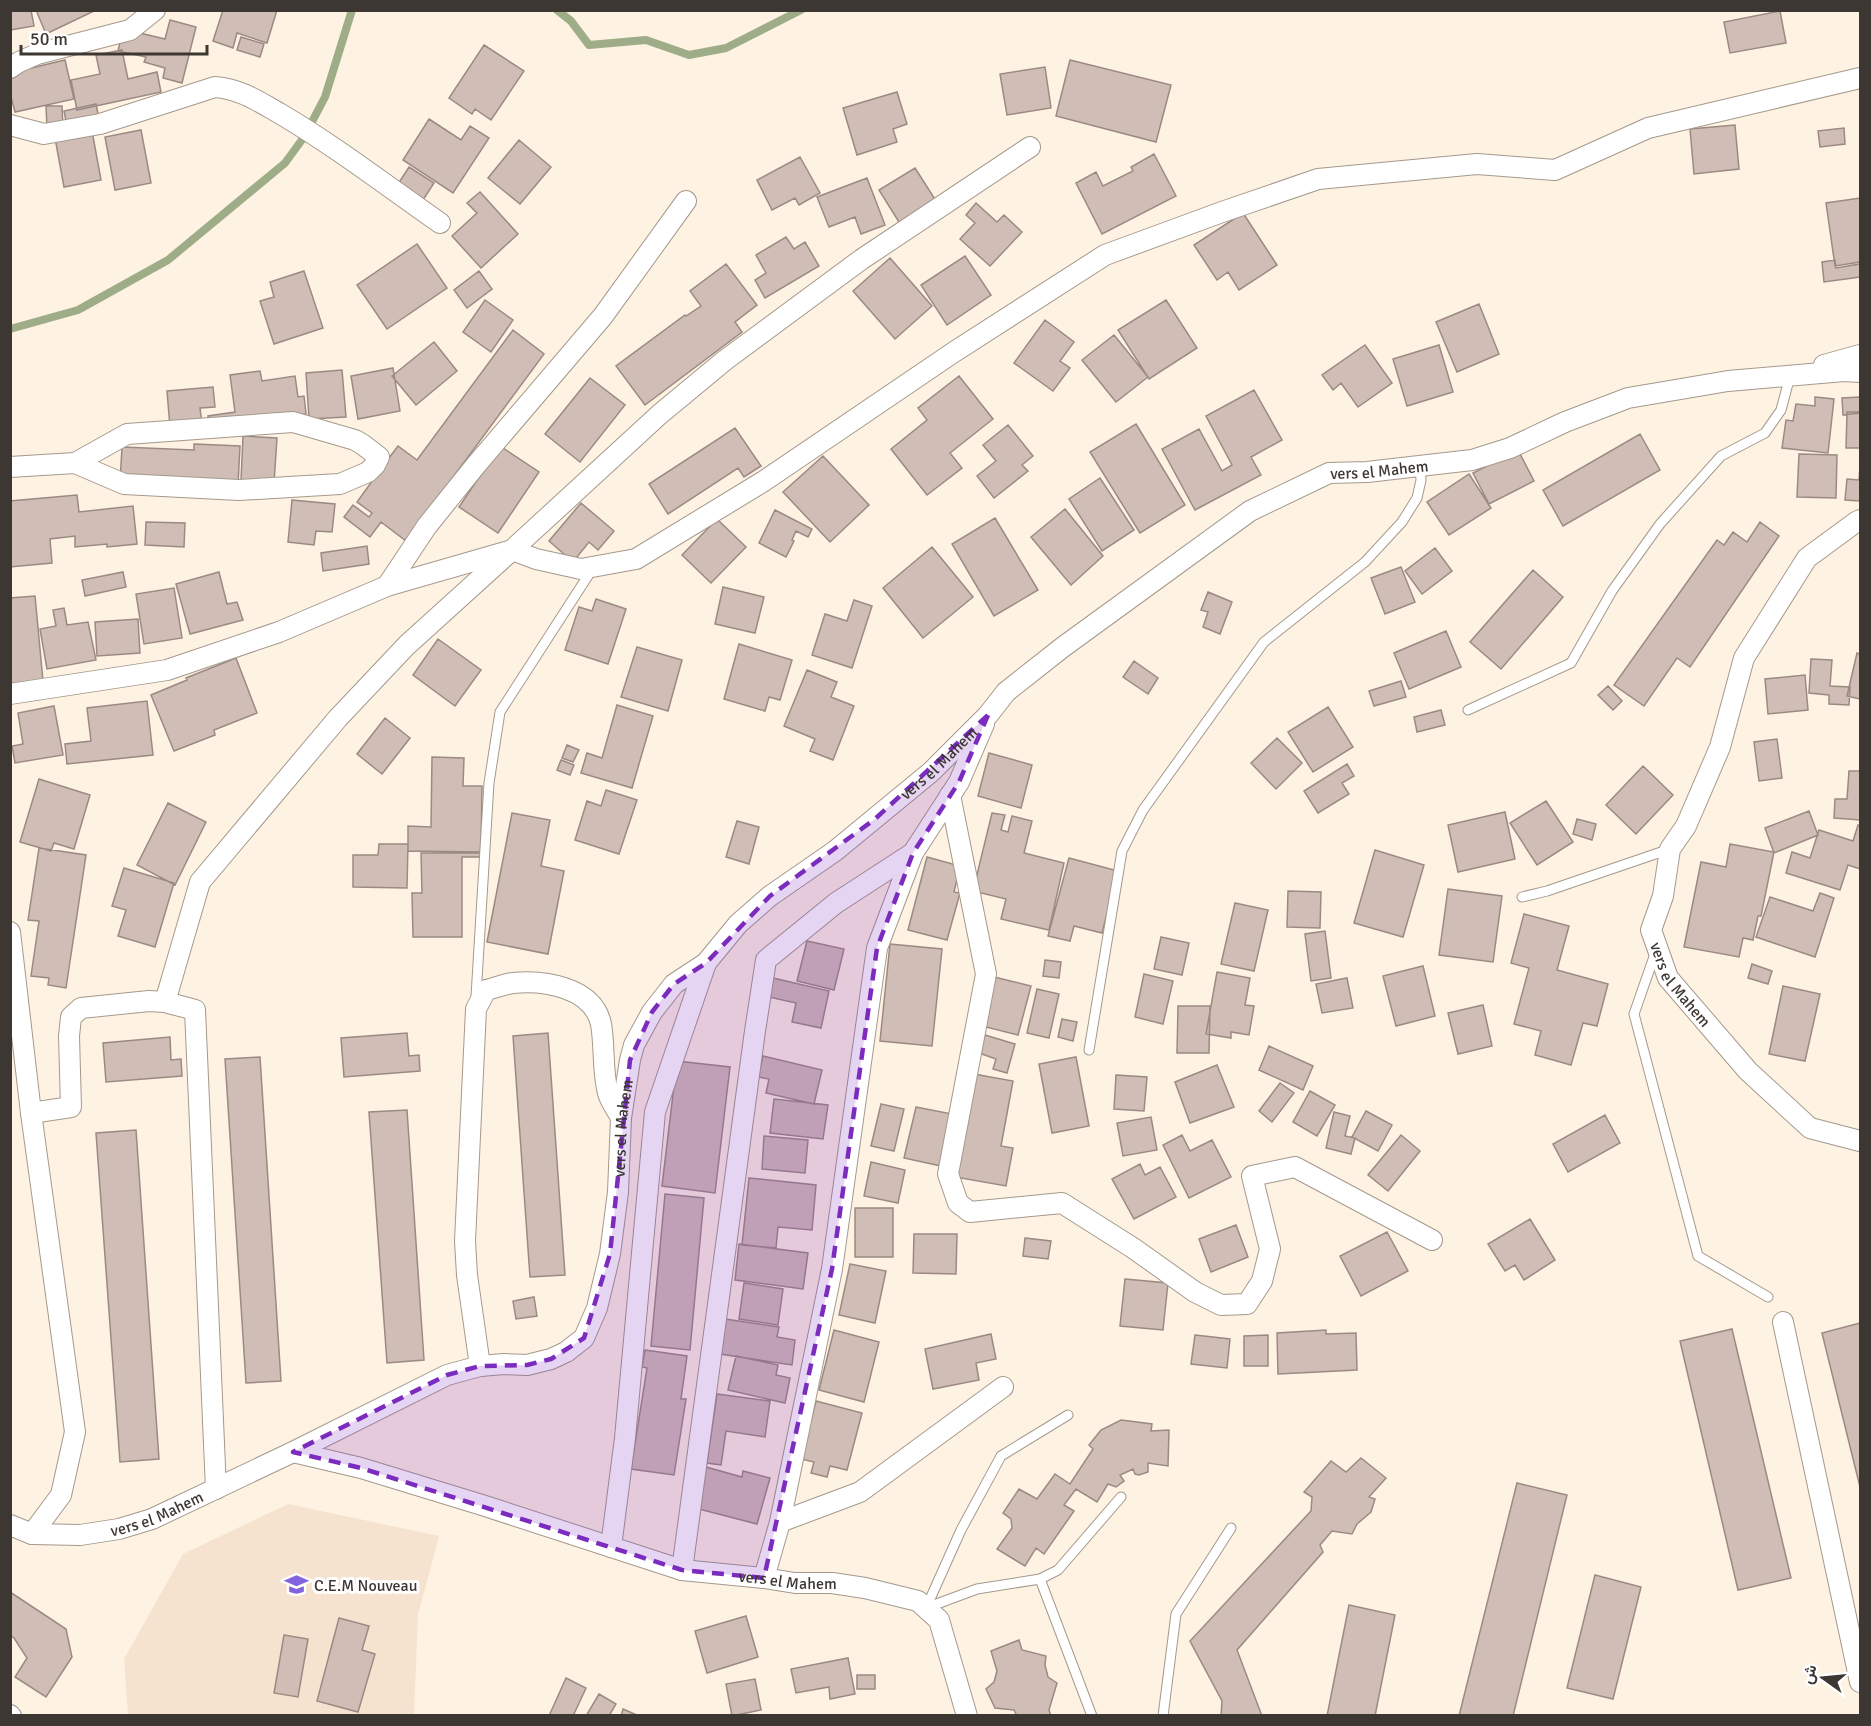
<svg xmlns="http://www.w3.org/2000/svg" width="1871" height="1726" font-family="Signika,Vazirmatn,sans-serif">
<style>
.built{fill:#f6e3cf}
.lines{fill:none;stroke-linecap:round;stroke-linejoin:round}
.stream{stroke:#9ead87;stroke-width:8}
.building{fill:#d0bdb6;stroke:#9b8a83;stroke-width:1.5}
.service-casing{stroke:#a4998c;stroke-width:11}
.minor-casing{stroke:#a4998c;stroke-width:22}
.service{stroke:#fff;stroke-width:9}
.minor{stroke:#fff;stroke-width:20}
.marked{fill:#7b2cbf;fill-opacity:0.2;stroke:#7b2cbf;stroke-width:4.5;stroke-dasharray:12 8;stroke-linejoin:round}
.labels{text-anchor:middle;stroke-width:6;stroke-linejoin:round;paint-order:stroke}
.street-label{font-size:16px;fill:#3c3732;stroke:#fff}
.poi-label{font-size:16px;fill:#3c3732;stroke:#fff;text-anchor:start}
</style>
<rect width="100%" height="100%" fill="#fef2e3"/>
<path class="built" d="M288,1504L439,1536L418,1615L414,1715H128L124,1659L183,1554Z"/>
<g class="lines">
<path class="stream" d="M557,10L571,21L589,45L646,40L689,55L726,48L801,10
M10,329L78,310L168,260L285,163L304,137L325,97L352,10"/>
</g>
<path class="building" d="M10,10H31L34,26L10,30Z
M36,10H96L46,34Z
M223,10H277L267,43L237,33L233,48L213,41Z
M1780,11L1786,43L1730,53L1724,22Z
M170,20L196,27L182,83L163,78L165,68L144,62L146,57L118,51L123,29L165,39Z
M241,37L264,44L260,57L237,50Z
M484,45L524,71L491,120L475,109L472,114L449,98Z
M122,50L128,79L157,72L161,92L77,110L71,80L100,74L96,55Z
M65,60L74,99L15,112L10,93V73Z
M1070,60L1171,85L1156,142L1056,116Z
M1045,67L1051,108L1007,115L1000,74Z
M897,92L907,124L893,129L897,142L857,155L843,108Z
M96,104L99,119L67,126L64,111Z
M46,106H62L63,128L47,129Z
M429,119L461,140L470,126L489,138L453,193L403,160Z
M1735,125L1739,169L1694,174L1690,129Z
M1844,128L1845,144L1820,147L1818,131Z
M141,130L151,183L115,190L105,137Z
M92,131L101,180L64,187L55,138Z
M519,140L551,167L520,204L488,178Z
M1154,154L1176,196L1102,234L1076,183L1096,172L1103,186L1133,171L1131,167Z
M800,157L820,193L799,205L795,198L772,210L757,180Z
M409,167L434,183L423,200L398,184Z
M915,168L938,204L902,227L879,190Z
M867,178L885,225L861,234L855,217L829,227L817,197Z
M480,192L518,234L481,268L452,236L477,213L467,203Z
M1860,198V262L1835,266L1826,203Z
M976,203L997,222L1004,215L1022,232L990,266L960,239L975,223L966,215Z
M1243,213L1277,265L1239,290L1228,272L1217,280L1194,245Z
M786,237L794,249L805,242L819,266L765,298L755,280L766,273L756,255Z
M417,244L447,288L387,329L357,285Z
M965,256L991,295L947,325L921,285Z
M890,258L932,306L895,339L853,291Z
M1835,260L1836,268L1860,264V277L1824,282L1822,262Z
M726,264L757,305L735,322L742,332L645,405L616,366L685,315L686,316L701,306L690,291Z
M304,271L323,328L274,344L260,301L274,297L270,282Z
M479,271L492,289L467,308L454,290Z
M485,300L513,320L491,352L463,332Z
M1166,300L1197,348L1149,379L1118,330Z
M1479,304L1499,354L1457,372L1436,322Z
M1045,320L1074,342L1060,361L1070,368L1053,391L1014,363Z
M513,330L544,354L406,541L381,522L370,537L344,517L353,505L369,517L372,513L357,502L383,466L398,446L417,460Z
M1114,335L1148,377L1116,402L1082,360Z
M434,342L457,371L416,405L392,376Z
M1365,345L1392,383L1358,407L1341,383L1333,390L1322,375Z
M1439,345L1453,392L1407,406L1393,359Z
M393,368L400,411L358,419L351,376Z
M342,370L346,417L309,419L306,373Z
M260,371L262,381L295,376L298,397L304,396L306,414L209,426L208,416L235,412L230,375Z
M959,376L993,419L950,453L962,468L927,495L891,449L927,420L918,408Z
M590,378L625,405L580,462L545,434Z
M213,387L215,407L200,408L202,424L170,427L167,391Z
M1254,390L1282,440L1251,457L1261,475L1195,510L1162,449L1199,429L1222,471L1232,465L1206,416Z
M1815,397L1834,399L1828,453L1782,448L1786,420L1793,421L1796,404L1815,406Z
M1860,397V413L1843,415L1842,398Z
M1847,412H1860V448H1846Z
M1136,424L1185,505L1140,533L1090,452Z
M1008,425L1033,456L1022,465L1028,471L994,498L977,476L996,461L983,445Z
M735,428L761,466L744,477L738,468L668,514L649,484Z
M1640,434L1660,470L1563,526L1543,490Z
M243,436L277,438L274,483L241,481Z
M194,444L240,446L238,485L120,482L122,447L194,450Z
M500,446L539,472L498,533L459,507Z
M1518,450L1534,481L1489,504L1473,473Z
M1799,454L1837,455L1836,498L1797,497Z
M823,456L869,505L830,542L783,492Z
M1860,466V501L1845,500L1847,479L1859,480Z
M1469,474L1491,508L1449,535L1427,502Z
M1100,478L1134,530L1102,551L1069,499Z
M77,495L79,512L133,506L137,544L107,547V544L75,547V536L50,539L52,563L10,567V501Z
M292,500L335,504L332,532L316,531L314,545L288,542Z
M581,503L614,531L598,550L589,542L573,562L549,541Z
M1065,509L1103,556L1071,585L1031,537Z
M775,510L812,529L808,537L796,531L792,540L794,541L786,557L759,543Z
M995,518L1038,590L994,616L952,544Z
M717,519L746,547L711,583L682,555Z
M146,522L185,523L184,547L145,545Z
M1760,522L1779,536L1690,667L1677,658L1644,706L1614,685L1717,540L1724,545L1733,532L1747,542Z
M367,546L369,564L323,571L321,553Z
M932,547L973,597L923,638L883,588Z
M1435,548L1452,571L1422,594L1405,571Z
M1401,567L1415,602L1385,614L1371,578Z
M1533,570L1563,597L1501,669L1470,642Z
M123,572L126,587L85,596L82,580Z
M219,572L227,604L237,602L243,620L190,634L176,584Z
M723,587L764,597L755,633L715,624Z
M174,588L182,638L144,644L136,594Z
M1208,592L1232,602L1220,634L1203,627L1208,612L1201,610Z
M35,596L43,681L10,684V598Z
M596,599L626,609L608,664L565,650L579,607L592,611Z
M854,600L872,606L852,668L812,655L825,614L847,621Z
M64,608L67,625L88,622L96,660L47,669L40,629L56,626L53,610Z
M138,619L140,653L97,656L95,622Z
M1446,631L1461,667L1409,689L1394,653Z
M438,639L481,670L455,706L413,675Z
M739,644L792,660L780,700L769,697L765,711L724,699Z
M637,647L682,660L668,711L621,697Z
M1857,653L1860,654V699L1847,696Z
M236,658L257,713L214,730L215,735L174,751L151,695L187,680L186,678Z
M1811,659L1832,660L1830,686L1850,687L1849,705L1829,704V695L1809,693Z
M1134,661L1158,678L1148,694L1123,677Z
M807,670L837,682L831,697L854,706L833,760L810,751L815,739L784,726Z
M1805,675L1808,710L1768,714L1765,679Z
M1401,681L1406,697L1374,706L1369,691Z
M1608,686L1622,701L1613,710L1598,695Z
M147,701L153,755L67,764L65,744L91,741L87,708Z
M617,705L653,716L632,788L581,773L587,753L602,758Z
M54,706L63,755L15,763L12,746L23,744L18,713Z
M1328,707L1353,747L1313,772L1288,732Z
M1441,710L1445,725L1417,732L1414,717Z
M385,718L410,738L382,774L357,754Z
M1277,738L1302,763L1276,789L1251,763Z
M1777,739L1782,778L1759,781L1754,742Z
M567,745L579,750L573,762L562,758Z
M989,753L1032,765L1021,808L978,796Z
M432,757L464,758L463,786H482L481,852L408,851V826L431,827Z
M561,760L574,765L570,775L557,770Z
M1347,764L1354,776L1342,783L1349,794L1318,813L1304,791Z
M1643,766L1673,795L1636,834L1606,805Z
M1849,771H1860V820L1834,818L1835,799H1847Z
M39,779L90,795L74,849L54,843L51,851L20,842Z
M606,790L637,800L619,854L575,840L587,801L601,806Z
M1546,801L1573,842L1537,865L1510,823Z
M168,803L206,822L175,885L137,865Z
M1809,811L1818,835L1774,853L1765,828Z
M1505,812L1515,859L1458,872L1448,825Z
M512,813L550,820L541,866L564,871L548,954L487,942Z
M992,813L1005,815L1001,830L1008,832L1012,816L1032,821L1024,853L1064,863L1049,930L1001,919L1006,899L973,891Z
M1577,819L1596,824L1592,840L1573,834Z
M737,821L759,827L749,864L726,857Z
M1858,825L1860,826V869L1848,865L1840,890L1786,873L1792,852L1810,858L1819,830L1853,841Z
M379,844H408L407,888L353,887V855H378Z
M1730,844L1774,852L1761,916H1758L1753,940L1743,938L1739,957L1684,947L1701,862L1726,867Z
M39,848L86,855L66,988L48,985L49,978L31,976L39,921L28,920Z
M1375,850L1424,865L1403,937L1354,923Z
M421,853H481V857H462V937H413L412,893H422Z
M927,857L960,866L954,892L960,893L947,940L908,930Z
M1069,858L1118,871L1102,933L1074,926L1070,941L1048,936Z
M124,868L174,883L155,947L118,936L126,910L112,906Z
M1448,889L1502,896L1493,962L1439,955Z
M1288,891L1321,892L1320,928L1287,927Z
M1820,893L1834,898L1815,957L1756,937L1770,897L1813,911Z
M1235,903L1268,910L1254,971L1221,964Z
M1524,914L1569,926L1557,970L1608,984L1597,1026L1583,1023L1571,1065L1535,1055L1541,1031L1514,1024L1529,968L1511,963Z
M1325,931L1331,978L1311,981L1305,934Z
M1161,937L1189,943L1182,975L1154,969Z
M807,941L844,949L834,990L797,981Z
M890,944L942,949L932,1046L880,1041Z
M1045,960L1061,962L1059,978L1043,976Z
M1752,964L1772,971L1768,984L1748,978Z
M1423,966L1435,1016L1396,1026L1383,976Z
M1217,972L1250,978L1245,1005L1254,1006L1249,1035L1231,1032V1038L1206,1034Z
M1144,974L1173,981L1163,1024L1135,1017Z
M994,977L1031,986L1018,1035L982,1026Z
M773,978L829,991L821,1028L792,1022L796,1003L769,997Z
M1347,978L1353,1008L1322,1013L1316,984Z
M1783,986L1820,994L1805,1061L1769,1054Z
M1037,989L1059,994L1049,1038L1027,1033Z
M1483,1005L1492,1046L1458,1054L1448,1013Z
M1178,1006H1210L1209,1053H1177Z
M1062,1019L1077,1022L1073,1041L1058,1037Z
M407,1033L409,1056L419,1055L420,1071L344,1077L341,1038Z
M548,1033L565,1275L530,1277L513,1036Z
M985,1035L1015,1044L1007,1073L993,1069L996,1059L979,1053Z
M170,1037L171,1060L181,1059L182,1076L106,1082L103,1043Z
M1269,1046L1313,1066L1303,1090L1259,1070Z
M763,1056L822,1070L814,1104L766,1093L769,1079L758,1077Z
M260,1057L281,1381L246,1383L225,1059Z
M1076,1057L1089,1126L1052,1133L1039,1064Z
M677,1061L730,1067L715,1193L662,1186Z
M1217,1065L1234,1107L1190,1123L1175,1082Z
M974,1074L1013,1081L1001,1146L1013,1148L1006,1186L955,1177Z
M1116,1075L1147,1077L1144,1111L1114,1109Z
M1280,1083L1294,1093L1272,1122L1259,1111Z
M1310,1091L1335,1105L1317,1136L1293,1122Z
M774,1099L828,1105L823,1139L770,1133Z
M881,1104L904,1109L894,1151L871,1146Z
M916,1107L952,1114L941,1166L904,1158Z
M407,1110L424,1360L387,1363L369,1112Z
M1366,1111L1392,1125L1378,1151L1352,1137Z
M1334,1112L1350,1116L1345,1136L1355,1138L1351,1154L1326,1148Z
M1605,1115L1620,1143L1568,1172L1553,1144Z
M1151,1117L1157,1150L1123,1156L1117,1123Z
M136,1130L159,1459L120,1462L96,1133Z
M1182,1135L1190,1151L1212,1140L1231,1177L1189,1198L1163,1145Z
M1401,1135L1420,1151L1388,1191L1368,1175Z
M764,1136L808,1140L805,1173L762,1169Z
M871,1162L905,1170L898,1203L864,1196Z
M1140,1164L1145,1175L1160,1167L1176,1197L1134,1219L1112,1179Z
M749,1178L816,1185L812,1230L778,1227L776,1248L742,1245Z
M665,1194L704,1198L690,1350L651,1346Z
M855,1208H893V1257H855Z
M1530,1219L1555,1260L1524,1280L1515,1265L1505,1271L1488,1244Z
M1236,1225L1248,1257L1211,1272L1199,1239Z
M1387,1232L1408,1271L1361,1296L1340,1256Z
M914,1234H957L956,1274L913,1273Z
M1025,1238L1051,1241L1048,1259L1023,1256Z
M739,1244L808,1253L803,1289L735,1280Z
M850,1264L886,1271L875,1323L839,1315Z
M1125,1279L1168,1283L1163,1330L1120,1326Z
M744,1283L783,1289L778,1325L739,1319Z
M534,1297L537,1316L516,1319L513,1301Z
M725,1319L779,1327L777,1337L795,1340L792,1365L720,1354Z
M1860,1323V1487L1822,1333Z
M1732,1329L1791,1578L1738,1590L1680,1341Z
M834,1330L879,1342L864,1402L819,1390Z
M1326,1330V1334L1356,1333L1357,1370L1278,1374L1277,1333Z
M991,1334L996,1359L976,1363L979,1380L933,1389L925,1349Z
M1195,1335L1230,1339L1227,1368L1191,1364Z
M1268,1335V1366H1244V1336Z
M645,1350L687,1356L681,1399H686L674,1475L631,1469L647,1368L642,1367Z
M736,1356L778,1365L776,1375L790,1378L785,1403L728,1390Z
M717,1394L770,1401L765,1437L726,1431L721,1465L707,1463Z
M816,1401L862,1413L847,1470L830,1466L827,1477L811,1473L814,1462L801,1459Z
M1121,1420L1152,1424L1151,1431L1169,1430L1168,1466L1148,1463V1472L1139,1475L1135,1474L1133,1469L1120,1475L1124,1481L1116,1487L1108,1484L1097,1502L1076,1489L1064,1505L1074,1511L1044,1554L1036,1548L1025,1566L997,1549L1012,1528L1011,1519L1003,1513L1019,1489L1037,1499L1055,1474L1070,1484L1093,1449L1089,1445L1101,1430Z
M1361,1458L1386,1478L1369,1497L1375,1499L1371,1512L1357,1524L1352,1534L1332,1531L1320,1545L1323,1552L1237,1650L1262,1716H1221L1222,1701L1190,1641L1311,1511L1312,1497L1304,1492L1331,1461L1346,1472Z
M706,1467L742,1477L743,1471L770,1478L757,1524L695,1508Z
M1517,1483L1567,1495L1513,1716H1459Z
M1595,1575L1641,1587L1613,1699L1567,1688Z
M10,1592L66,1629L72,1657L46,1697L15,1677L27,1658L14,1638L10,1635Z
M1349,1605L1395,1615L1375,1716H1327Z
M746,1616L758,1657L707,1673L695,1631Z
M339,1618L369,1626L362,1650L375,1654L358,1712L317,1701Z
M284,1635L308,1639L298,1697L274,1693Z
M1019,1640L1022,1650L1046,1656L1045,1665L1048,1677L1057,1683L1049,1710L1051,1716H1017L1014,1710L995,1708L986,1689L994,1682L997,1671L991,1651Z
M848,1658L855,1694L830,1699L829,1687L796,1693L791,1669Z
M857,1675H875V1689H857Z
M566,1678L586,1688L573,1716H549Z
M755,1679L761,1710L732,1716L726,1684Z
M599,1694L616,1704L609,1716H586Z
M623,1709L639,1716H621Z"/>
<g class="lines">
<defs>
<path id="service" d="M1468,710L1571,663L1612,591L1660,524L1721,456L1765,433L1781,410L1790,376
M1522,897L1547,891L1670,849
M1656,951L1634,1014L1698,1256L1768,1297
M476,996L489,783L500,712L593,568
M1089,1050L1122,851L1143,810L1264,642L1365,562L1402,522L1417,498L1421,480L1420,466
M1040,1579L1092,1716
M926,1608L961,1530L1001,1456L1068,1415
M926,1608L977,1589L1040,1579L1058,1570L1121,1497
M1163,1716L1176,1614L1231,1528"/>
<g id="minor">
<path d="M10,68L19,62L37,54L130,30L155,10"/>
<path d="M10,125L44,134L100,124L215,87C240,89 258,101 279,113C335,146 387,186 440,223"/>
<path d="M1824,365L1860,355"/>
<path d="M10,467L75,463L127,434L293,422L355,440L362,444L379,457L375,465L368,472L340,484L239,490L124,484L75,463"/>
<path id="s1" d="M1860,520L1856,522L1807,558L1744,658L1720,747L1686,826L1670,849L1663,896L1651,930L1668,978L1748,1071L1810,1128L1860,1141"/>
<path d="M387,586L427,526L476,465L603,316L686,201"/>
<path d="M10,694L167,670L279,632L387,586L512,550L660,414L724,361L862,259L1030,147"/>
<path d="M950,795L986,974L948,1174L958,1203L970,1212L1062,1203L1133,1248L1195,1292L1221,1305L1247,1304L1262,1281L1270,1249L1252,1176L1295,1167L1432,1240"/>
<path d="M10,932L31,1113L75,1432L61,1495L32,1534"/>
<path d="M165,1002L200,882L338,718L407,645L512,550L536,559L581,569L636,559L764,481L954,352L1105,255L1222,212L1318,179L1477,164L1555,170L1648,128L1860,78"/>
<path d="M31,1113L71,1107L69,1036L71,1017L81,1008L149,1001L165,1002L195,1010L216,1489"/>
<path d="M1783,1322L1860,1682"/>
<path d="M480,1366L467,1275L465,1241L476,1009L486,990C495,988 504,984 513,983C544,980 593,987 601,1024C605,1046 602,1071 608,1093C610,1101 617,1110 621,1118"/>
<path id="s2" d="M293,1452L361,1468L482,1505L682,1570L764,1578L795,1583H832L865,1588L918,1601L939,1620L967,1716"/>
<path d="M780,1522L860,1492L1003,1387"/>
<path id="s3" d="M10,1525L32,1534L80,1535L119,1529L152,1519L293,1452L447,1375L480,1366L504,1364L527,1365L551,1359L566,1352L584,1338L597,1308L610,1254L618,1192L621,1118L630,1060L634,1045L652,1012L674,984L706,963L738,924L770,896L835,851L931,772L988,715L1006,692L1063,647L1250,511L1329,473L1367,472L1472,460L1510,448L1565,422L1628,398L1728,381L1844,371L1860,372"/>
<path d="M611,1547L625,1438L655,1112L706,963"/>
<path d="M682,1570L755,1031L766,960L836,903L913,853L959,782L984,724"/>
<path d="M764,1578L780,1522L832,1269L877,948L913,853"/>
<path d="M10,1715L11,1716"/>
</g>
</defs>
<use href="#service" class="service-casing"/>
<use href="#minor" class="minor-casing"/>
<use href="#service" class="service"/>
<use href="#minor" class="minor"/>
</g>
<path class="marked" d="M988,715L959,782L913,853L877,948L832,1269L764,1578L682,1570L361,1468L293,1452L447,1375L480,1366L527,1365L551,1359L584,1338L610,1254L630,1060L652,1012L674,984L706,963L770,896L875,819Z"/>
<defs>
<symbol id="school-bare" viewBox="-9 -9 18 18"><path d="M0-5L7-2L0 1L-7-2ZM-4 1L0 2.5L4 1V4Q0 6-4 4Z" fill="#8463de" stroke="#fff" stroke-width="2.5" paint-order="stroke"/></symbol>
</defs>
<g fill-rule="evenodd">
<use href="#school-bare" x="280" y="1568" width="33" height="33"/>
</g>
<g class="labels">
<g class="street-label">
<text dy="6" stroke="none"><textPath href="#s3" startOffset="1878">vers el Mahem</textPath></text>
<text dy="6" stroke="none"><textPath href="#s3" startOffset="1338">vers el Mahem</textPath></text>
<text dy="6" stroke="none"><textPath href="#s1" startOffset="536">vers el Mahem</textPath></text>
<text dy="6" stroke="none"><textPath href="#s3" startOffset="834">vers el Mahem</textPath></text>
<text dy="6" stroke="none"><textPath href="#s3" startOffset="152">vers el Mahem</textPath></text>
<text dy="6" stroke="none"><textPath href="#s2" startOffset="513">vers el Mahem</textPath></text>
</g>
<g class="poi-label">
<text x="314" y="1591">C.E.M Nouveau</text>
</g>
</g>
<rect width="1871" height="1726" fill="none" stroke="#3c3732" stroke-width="24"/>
<g transform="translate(1823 1678) rotate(285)" stroke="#ffffff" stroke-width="4.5" paint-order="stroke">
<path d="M0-4.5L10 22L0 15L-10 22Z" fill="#3c3732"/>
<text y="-9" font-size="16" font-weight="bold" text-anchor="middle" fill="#3c3732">ش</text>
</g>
<path d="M21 45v9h186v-9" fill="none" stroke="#3c3732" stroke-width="3"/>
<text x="30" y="45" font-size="18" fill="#3c3732" stroke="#ffffff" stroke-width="4.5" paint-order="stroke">50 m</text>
</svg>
